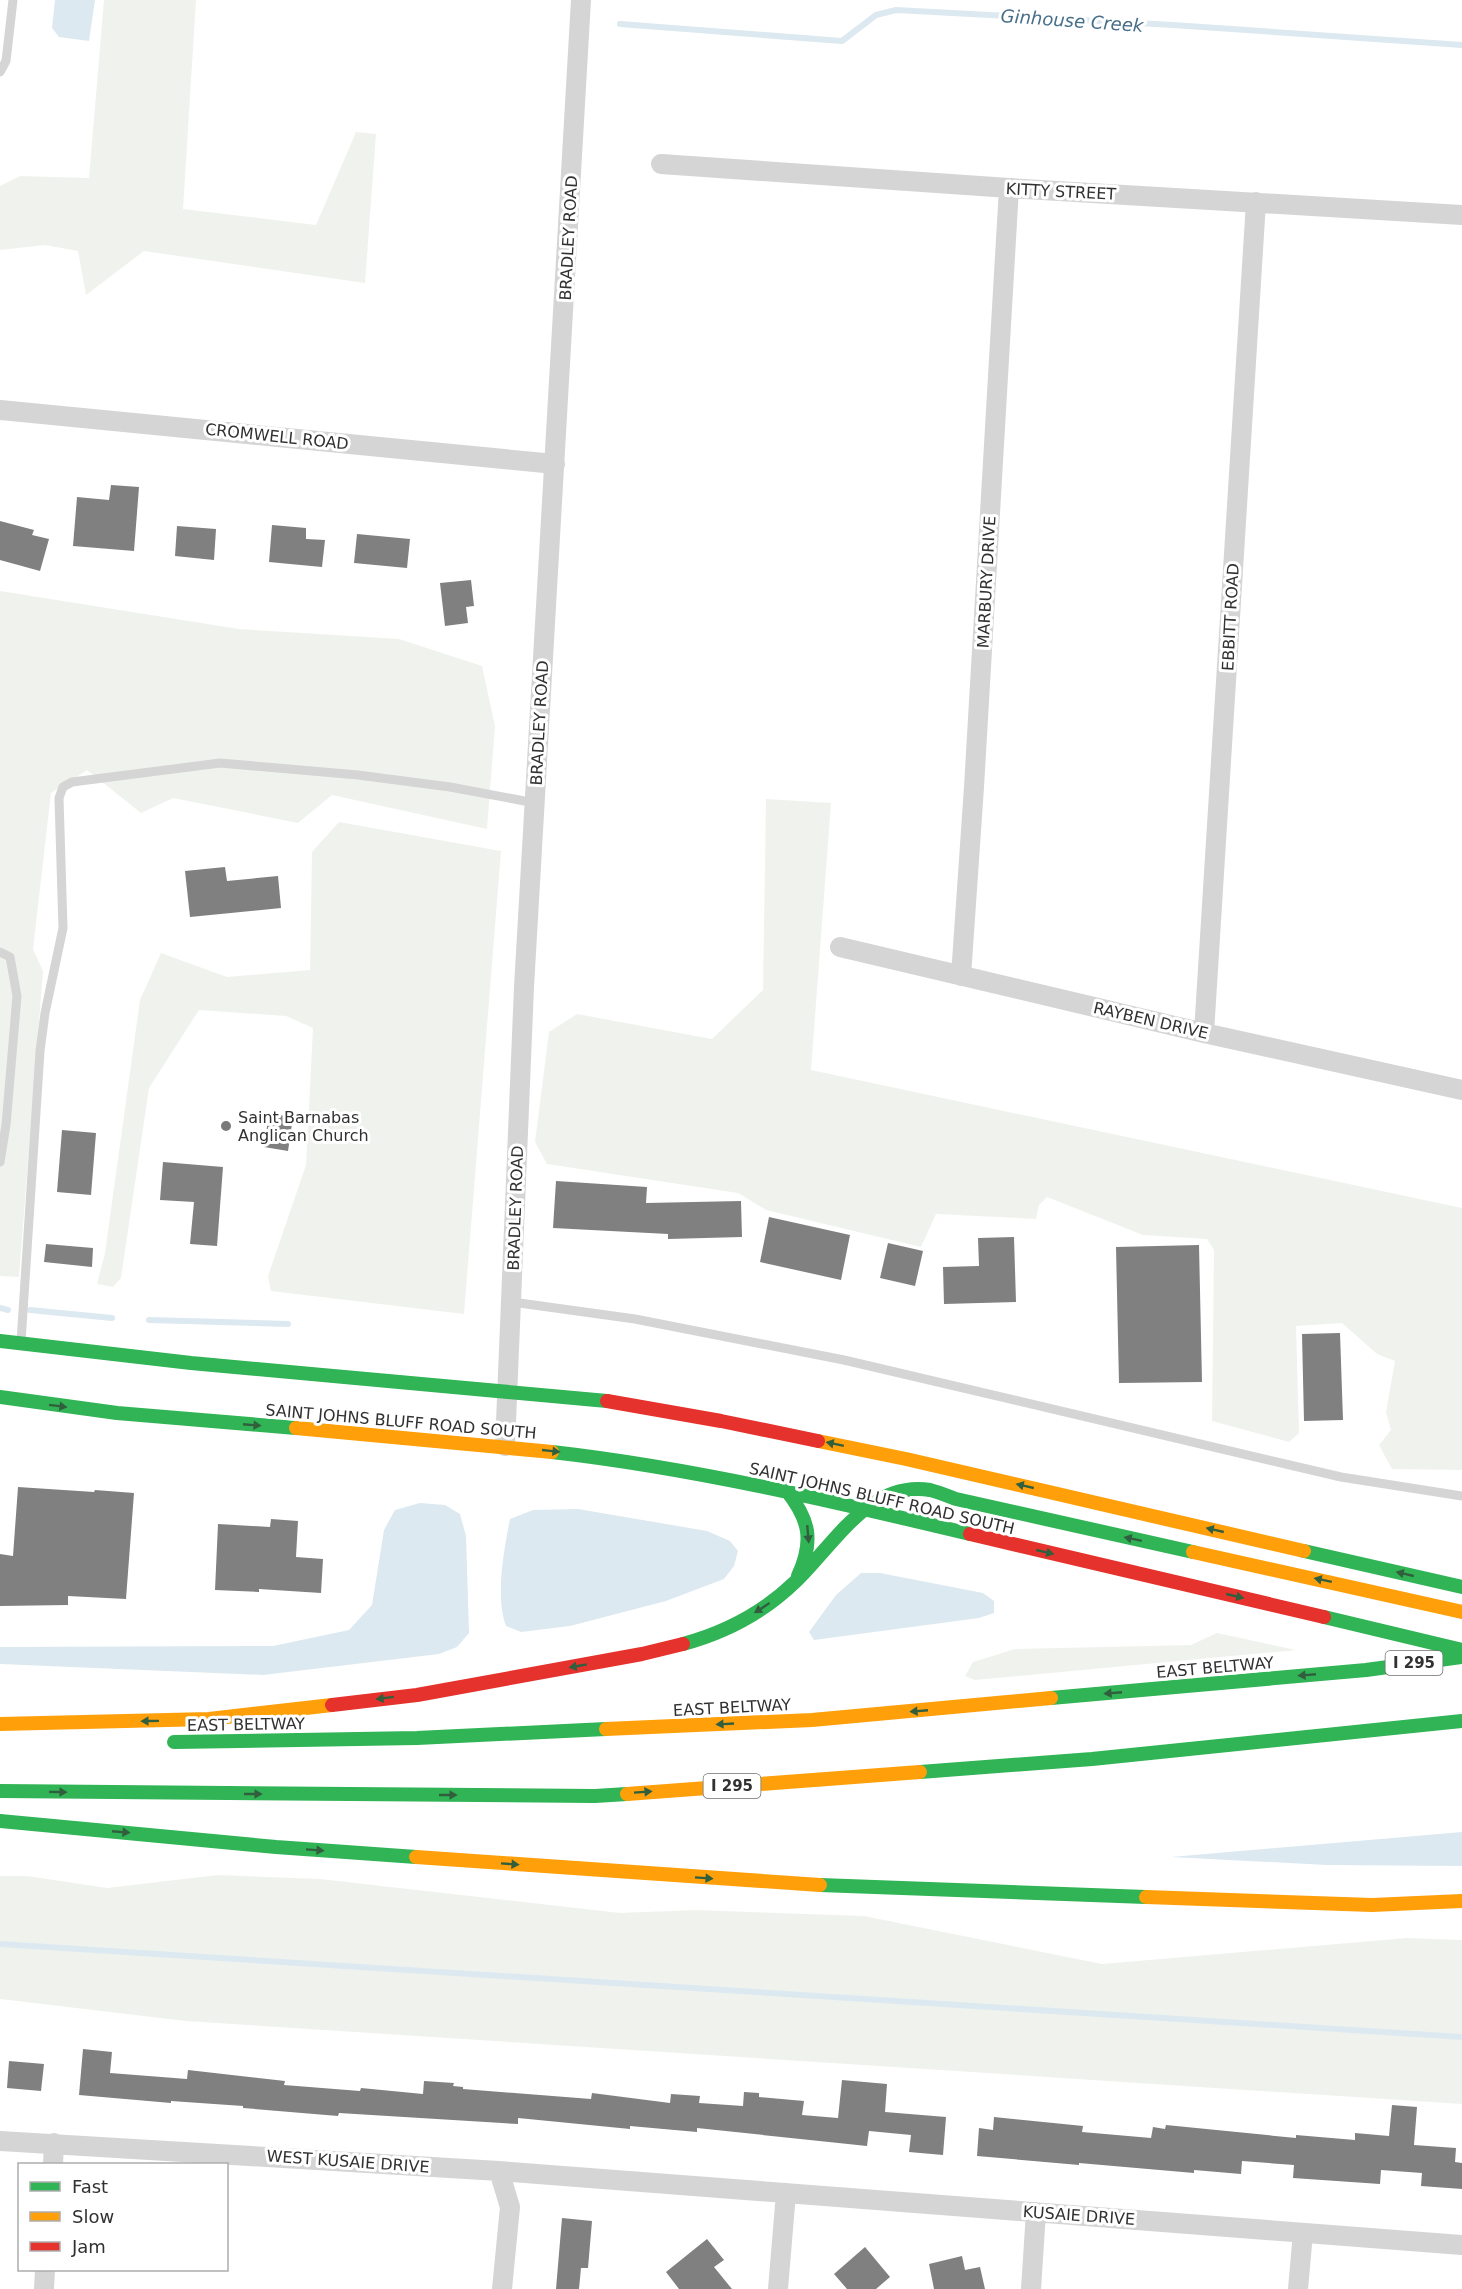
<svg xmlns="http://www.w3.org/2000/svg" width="1462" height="2289" font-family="'DejaVu Sans',sans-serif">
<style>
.green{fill:#f0f3ed}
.water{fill:#dde9f0}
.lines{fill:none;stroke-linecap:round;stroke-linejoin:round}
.stream{stroke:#dde9f0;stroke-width:6}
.building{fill:#808080}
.lane{stroke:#d5d5d5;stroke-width:9}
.street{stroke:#d5d5d5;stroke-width:20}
.fast{stroke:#30b455;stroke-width:14}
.slow{stroke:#ff9f0a;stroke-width:14}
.jam{stroke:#e5322d;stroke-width:14}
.oneway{fill:#315f3e}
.poi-dot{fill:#797979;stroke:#fff;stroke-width:2}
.labels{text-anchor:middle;stroke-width:6;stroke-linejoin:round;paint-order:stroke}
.shield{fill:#fff;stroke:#6f6f6f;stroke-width:1.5}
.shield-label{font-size:15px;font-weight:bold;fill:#313131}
.street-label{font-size:16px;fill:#313131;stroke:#fff}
.poi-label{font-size:16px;fill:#313131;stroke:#fff;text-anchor:start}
.water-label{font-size:18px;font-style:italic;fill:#476f8a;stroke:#fff}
</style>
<rect width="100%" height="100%" fill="#fff"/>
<path class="green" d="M104,0H196L183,209L316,225L356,132L376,134L365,283L144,251L86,295L78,251L45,245L0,250V186L20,176L89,178Z
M0,591L239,629L399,639L482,666L495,726L487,829L332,795L298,823L173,798L141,813L87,770L51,793L33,949L43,971L19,1277L0,1276Z
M766,799L831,803L811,1070L1462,1208V1470L1392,1469L1379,1445L1391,1430L1386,1412L1395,1361L1377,1354L1342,1323L1296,1326L1299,1433L1289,1442L1212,1421L1214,1250L1207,1239L1143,1235L1047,1197L1039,1205L1036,1219L936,1214L921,1247L766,1210L738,1193L547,1164L535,1142L549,1032L577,1014L712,1039L763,990Z
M339,822L501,851L464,1314L271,1291L268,1276L306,1165L313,1028L286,1016L199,1010L149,1088L121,1278L113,1287L97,1284L105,1253L140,1000L161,953L227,977L310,970L312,852Z
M1217,1633L1296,1650L975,1680L965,1676L973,1662L1015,1649L1191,1645Z
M218,1875L320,1879L620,1913L695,1910L864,1916L1102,1964L1407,1938L1462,1940V2104L186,2021L0,1999V1876H27L107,1888Z"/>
<path class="water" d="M55,0H95L89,41L59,37L52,28Z
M420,1503L445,1505L460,1514L466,1536L469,1633L457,1647L439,1654L263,1675L0,1664V1647L273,1646L349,1630L372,1605L384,1530L395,1510Z
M578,1509L707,1531L730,1541L738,1551L734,1566L724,1579L666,1601L570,1626L521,1632L506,1626C495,1596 504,1550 510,1519L533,1510Z
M861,1573H880L983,1593L994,1601V1613L979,1618L814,1640L809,1632L836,1595Z
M1462,1832V1866L1327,1865L1171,1857Z"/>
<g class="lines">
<path class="stream" d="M620,24L842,41L876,15L896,10L1173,25L1462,45
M0,1308L8,1310
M30,1310L112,1318
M149,1320L288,1324
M0,1944L1462,2037"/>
</g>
<path class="building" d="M111,485L139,487L134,551L73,546L77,497L109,500Z
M0,521L34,530L32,535L49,539L40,571L0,560Z
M272,525L306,528V539L325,540L322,567L269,562Z
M177,526L216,529L214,560L175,556Z
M357,534L410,539L407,568L354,563Z
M471,580L474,606L466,607L468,623L445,626L440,583Z
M225,867L227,881L278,876L281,908L190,917L185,871Z
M269,1113L293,1117L288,1151L264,1147Z
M62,1130L96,1133L91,1195L57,1192Z
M163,1162L223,1167L217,1246L190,1244L194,1202L160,1200Z
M556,1181L647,1187L646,1203L741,1201L742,1237L668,1239V1234L553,1228Z
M769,1217L850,1235L841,1280L760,1262Z
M1014,1237L1016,1302L944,1304L943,1267L979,1266L978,1238Z
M888,1243L923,1251L915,1286L880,1278Z
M46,1244L93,1248L92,1267L44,1262Z
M1199,1245L1202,1382L1119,1383L1116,1247Z
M1340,1333L1343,1420L1304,1421L1302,1334Z
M18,1487L94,1492L95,1490L134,1493L126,1599L68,1596V1605L0,1606V1554L13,1556Z
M271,1519L298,1521L296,1557L323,1559L321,1593L259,1589V1592L215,1590L218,1524L270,1527Z
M83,2049L112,2052L110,2073L187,2079L188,2070L285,2081L284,2085L360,2091L361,2088L423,2094L424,2081L454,2083L453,2086L463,2087V2089L591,2099L592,2093L670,2103L671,2094L700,2096L699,2103L743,2106L744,2092L759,2093V2097L804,2101L802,2115L838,2118L842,2080L887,2084L885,2112L946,2117L943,2155L909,2152L911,2135L869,2131L867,2146L697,2128V2132L630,2126V2129L518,2118V2124L339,2113L338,2116L243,2108V2106L171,2101V2103L79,2095Z
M9,2061L44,2064L41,2091L7,2088Z
M1392,2105L1417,2107L1414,2145L1456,2148L1455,2162L1462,2163V2189L1421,2186L1422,2173L1381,2170L1380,2184L1293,2178L1294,2165L1242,2161L1241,2174L1194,2170V2173L1079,2163V2165L977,2156L979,2128L993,2130L994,2117L1083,2126L1082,2132L1151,2138L1153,2127L1165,2129L1166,2125L1296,2138V2135L1355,2140V2133L1389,2136Z
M562,2218L592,2221L588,2268H581L579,2289H556Z
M707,2239L724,2260L714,2267L732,2289H679L666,2272Z
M865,2247L890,2277L876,2289H847L834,2274Z
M962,2256L965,2270L980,2267L985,2289H934L929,2264Z"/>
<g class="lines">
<path class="lane" d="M0,72L6,61L13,0
M0,952L10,957L17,996L6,1125L0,1162
M512,1302L635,1319L844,1360L1341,1477L1462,1496
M21,1342L40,1051L45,1013L63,928L59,798L63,787L72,782L220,763L358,775L450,787L535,803"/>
<path class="street" d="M661,164L1009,188L1462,215
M0,410L555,464
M840,947L1204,1033L1462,1090
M961,976L974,787L1009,188
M1204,1033L1256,202
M505,1446L524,987L581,0
M0,2141L499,2171L1462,2245
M53,2164L54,2143
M499,2171L510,2207L502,2289
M44,2289L45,2270
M778,2289L786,2193
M1031,2289L1036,2212
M1298,2289L1303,2233"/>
<path class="fast" d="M0,1341L191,1363L607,1401
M0,1397L117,1413L296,1428
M552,1452C693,1468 832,1501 970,1534
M786,1490C810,1520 814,1541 798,1576
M1304,1551L1462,1587
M1324,1617L1462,1650
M683,1644C724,1633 764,1612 795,1582C833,1546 869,1480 930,1490C938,1492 948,1496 956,1499L1193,1552
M1051,1698L1366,1670L1462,1657
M174,1742L417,1738L606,1729
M920,1772L1092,1759L1462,1721
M0,1791L595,1796L627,1794
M0,1821L276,1847L416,1857
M820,1885L1146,1897"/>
<path class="slow" d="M296,1428L552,1452
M818,1441L906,1459L1304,1551
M1193,1552L1462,1612
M0,1724L209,1719L332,1705
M606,1729L812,1720L1051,1698
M627,1794L920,1772
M416,1857L820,1885
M1146,1897L1372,1905L1462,1901"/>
<path class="jam" d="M607,1401L721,1421L818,1441
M970,1534L1324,1617
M332,1705L417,1695L642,1654L683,1644"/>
</g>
<defs><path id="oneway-solid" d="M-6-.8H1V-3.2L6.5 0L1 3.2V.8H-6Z" transform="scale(1.5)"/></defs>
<g class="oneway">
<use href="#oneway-solid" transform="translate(58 1406) rotate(7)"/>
<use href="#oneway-solid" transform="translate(252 1425) rotate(5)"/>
<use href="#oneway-solid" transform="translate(835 1444) rotate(-168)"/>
<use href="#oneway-solid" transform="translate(551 1451) rotate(6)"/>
<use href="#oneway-solid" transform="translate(1025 1486) rotate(-167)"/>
<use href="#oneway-solid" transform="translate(1215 1530) rotate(-167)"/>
<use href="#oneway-solid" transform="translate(808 1534) rotate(85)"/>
<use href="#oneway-solid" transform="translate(1133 1539) rotate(-168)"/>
<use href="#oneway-solid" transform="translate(1045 1552) rotate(13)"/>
<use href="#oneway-solid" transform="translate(1405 1574) rotate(-167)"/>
<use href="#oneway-solid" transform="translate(1323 1580) rotate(-168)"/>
<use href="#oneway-solid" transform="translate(1235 1596) rotate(13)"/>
<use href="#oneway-solid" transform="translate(762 1608) rotate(147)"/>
<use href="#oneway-solid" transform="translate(578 1666) rotate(170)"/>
<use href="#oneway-solid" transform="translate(1307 1675) rotate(175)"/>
<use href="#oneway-solid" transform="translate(1113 1693) rotate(175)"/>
<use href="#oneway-solid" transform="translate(385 1698) rotate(173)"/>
<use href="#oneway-solid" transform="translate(919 1711) rotate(175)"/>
<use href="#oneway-solid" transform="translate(150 1721) rotate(179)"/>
<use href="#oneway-solid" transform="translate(725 1724) rotate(177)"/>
<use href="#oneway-solid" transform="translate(58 1792) rotate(1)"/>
<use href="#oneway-solid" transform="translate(643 1792) rotate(-4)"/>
<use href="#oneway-solid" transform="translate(253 1794)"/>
<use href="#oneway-solid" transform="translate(448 1795)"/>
<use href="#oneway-solid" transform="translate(121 1832) rotate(5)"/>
<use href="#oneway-solid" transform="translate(315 1850) rotate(4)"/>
<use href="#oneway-solid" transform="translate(510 1864) rotate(4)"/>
<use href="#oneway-solid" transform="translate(704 1878) rotate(4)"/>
</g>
<circle class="poi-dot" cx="226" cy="1126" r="6"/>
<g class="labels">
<g class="shield">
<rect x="1385.5" y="1651" width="57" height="24" rx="4.5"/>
<rect x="703.5" y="1774" width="57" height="24" rx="4.5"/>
</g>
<g class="shield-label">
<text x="1414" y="1668">I 295</text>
<text x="732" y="1791">I 295</text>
</g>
<g class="street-label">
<text transform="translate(1061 191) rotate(3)" y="6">KITTY STREET</text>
<text transform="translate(568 238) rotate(-87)" y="6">BRADLEY ROAD</text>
<text transform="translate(277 436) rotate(6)" y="6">CROMWELL ROAD</text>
<text transform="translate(986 582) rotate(-87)" y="6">MARBURY DRIVE</text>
<text transform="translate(1230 617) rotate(-87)" y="6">EBBITT ROAD</text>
<text transform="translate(539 723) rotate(-87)" y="6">BRADLEY ROAD</text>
<text transform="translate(1151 1020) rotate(13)" y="6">RAYBEN DRIVE</text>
<text transform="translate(515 1208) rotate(-88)" y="6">BRADLEY ROAD</text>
<text transform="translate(401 1421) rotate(5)" y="6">SAINT JOHNS BLUFF ROAD SOUTH</text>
<text transform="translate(882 1498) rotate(13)" y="6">SAINT JOHNS BLUFF ROAD SOUTH</text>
<text transform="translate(1215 1667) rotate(-5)" y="6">EAST BELTWAY</text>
<text transform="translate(732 1707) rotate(-3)" y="6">EAST BELTWAY</text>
<text transform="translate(246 1724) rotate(-1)" y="6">EAST BELTWAY</text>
<text transform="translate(348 2161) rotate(4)" y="6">WEST KUSAIE DRIVE</text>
<text transform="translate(1079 2215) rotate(4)" y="6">KUSAIE DRIVE</text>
</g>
<g class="poi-label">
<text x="238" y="1123">Saint Barnabas<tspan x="238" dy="18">Anglican Church</tspan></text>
</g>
<g class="water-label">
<text transform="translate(1072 21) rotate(4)" y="6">Ginhouse Creek</text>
</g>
</g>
<rect x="18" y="2163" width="210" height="108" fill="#ffffff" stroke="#adadad" stroke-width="1.5"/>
<rect x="30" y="2182" width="30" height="9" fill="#30b455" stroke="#adadad" stroke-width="1.5"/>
<text x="72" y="2193" font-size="18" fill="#313131">Fast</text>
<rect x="30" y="2212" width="30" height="9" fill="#ff9f0a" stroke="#adadad" stroke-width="1.5"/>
<text x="72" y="2223" font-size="18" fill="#313131">Slow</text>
<rect x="30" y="2242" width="30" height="9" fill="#e5322d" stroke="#adadad" stroke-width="1.5"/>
<text x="72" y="2253" font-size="18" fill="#313131">Jam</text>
</svg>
